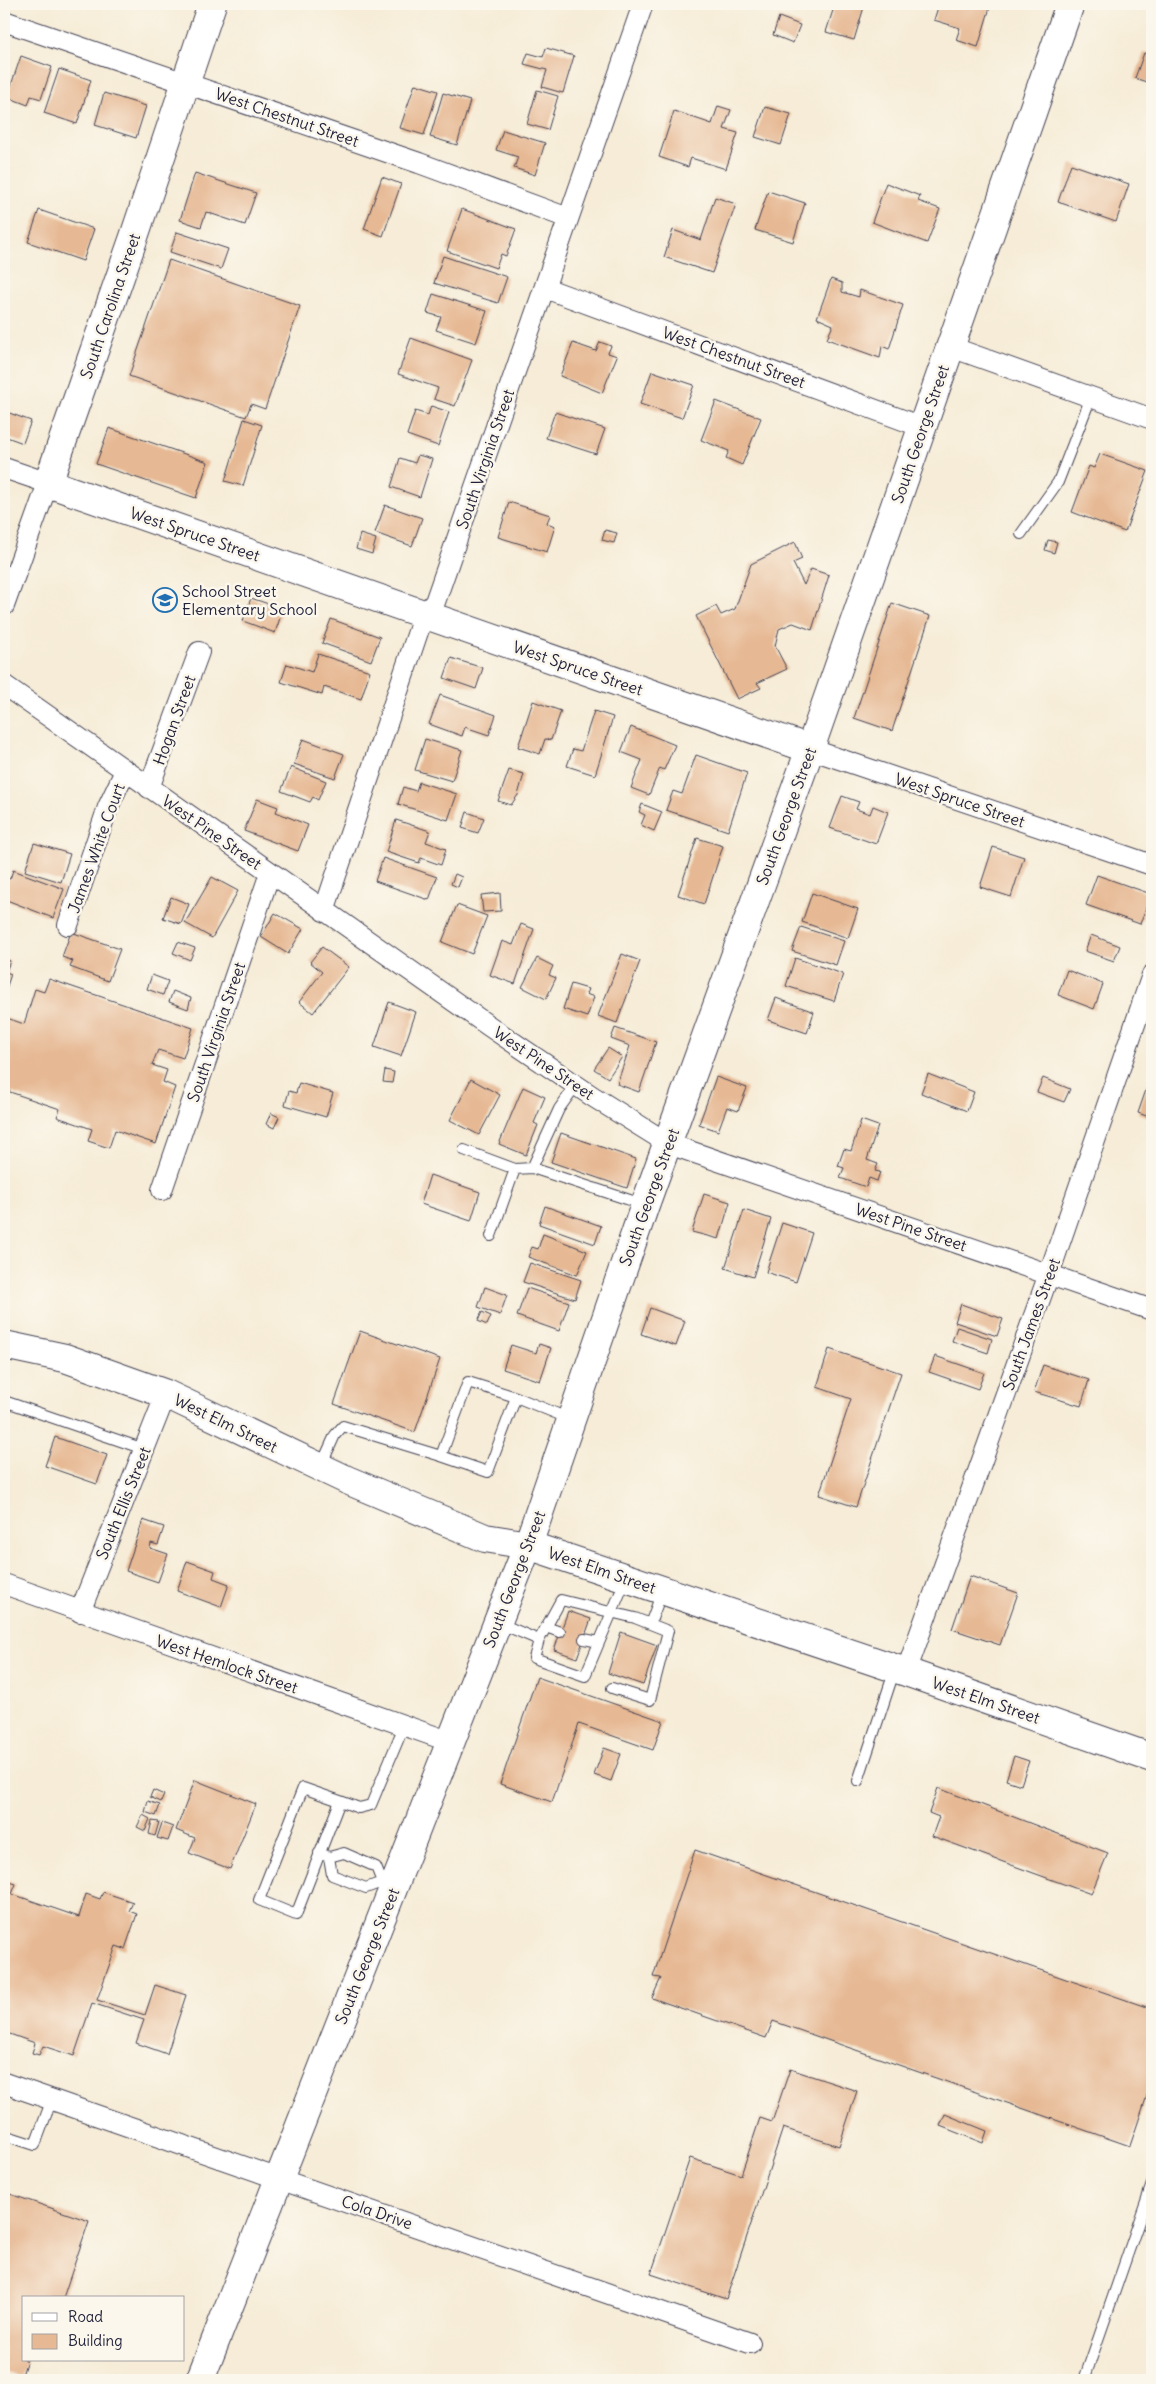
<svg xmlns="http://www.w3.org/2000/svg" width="1156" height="2384" font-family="Delius,sans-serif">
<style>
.building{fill:#e6b893}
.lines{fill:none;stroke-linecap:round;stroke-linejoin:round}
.lane-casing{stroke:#424052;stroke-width:12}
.street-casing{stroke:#424052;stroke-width:22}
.secondary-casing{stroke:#424052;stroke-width:30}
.primary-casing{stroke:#424052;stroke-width:30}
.lane{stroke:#fff;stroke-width:10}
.street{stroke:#fff;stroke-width:20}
.secondary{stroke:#fff;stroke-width:28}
.primary{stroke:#fff;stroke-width:28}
.labels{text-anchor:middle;stroke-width:5;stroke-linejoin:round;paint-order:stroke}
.street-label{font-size:16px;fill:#22223b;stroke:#fbf7ec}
.poi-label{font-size:16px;fill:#22223b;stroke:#fbf7ec;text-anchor:start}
</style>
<rect width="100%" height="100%" fill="#fbf7ec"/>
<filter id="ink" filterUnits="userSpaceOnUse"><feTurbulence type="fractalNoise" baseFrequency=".02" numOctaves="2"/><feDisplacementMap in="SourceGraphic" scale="10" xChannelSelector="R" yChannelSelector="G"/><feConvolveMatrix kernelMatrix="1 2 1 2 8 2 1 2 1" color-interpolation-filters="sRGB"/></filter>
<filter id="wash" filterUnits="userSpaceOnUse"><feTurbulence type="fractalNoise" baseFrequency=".0096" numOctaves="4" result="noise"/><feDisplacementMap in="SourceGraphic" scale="20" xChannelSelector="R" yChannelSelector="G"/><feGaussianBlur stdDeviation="1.12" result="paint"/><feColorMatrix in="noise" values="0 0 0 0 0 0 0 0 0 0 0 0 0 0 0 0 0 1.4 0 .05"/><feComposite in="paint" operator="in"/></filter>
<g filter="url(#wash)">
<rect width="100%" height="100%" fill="#f6ecd7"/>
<g id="blocks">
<path class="building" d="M835,4H853L864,7L854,40L826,32Z
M939,4H991L978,47L956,40L960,28L934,20Z
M779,17L800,25L793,43L773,35Z
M546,48L574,56L563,93L542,87L547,70L524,64L528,53L543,57Z
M1144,53L1152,55V84L1135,78Z
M21,56L52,67L41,99L31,96L28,105L7,97Z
M59,69L91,80L77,124L44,113Z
M415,84L438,91L424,135L400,128Z
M537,90L558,96L548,130L527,124Z
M104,93L146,106L136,138L95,125Z
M443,93L470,101L457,145L430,137Z
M718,106L731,110L724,129L738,133L726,169L691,158L688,167L659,157L674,111L712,124Z
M765,107L791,114L781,145L755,137Z
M503,130L545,143L535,175L514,168L518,157L496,150Z
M1071,164L1129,184L1116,222L1058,202Z
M195,173L256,193L245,225L206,212L201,227L180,220Z
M382,177L401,184L383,236L364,229Z
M886,183L920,196L918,201L940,209L927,243L872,222Z
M768,191L805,203L793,242L755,230Z
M715,197L736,204L712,273L664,257L673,230L701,240Z
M462,209L516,229L506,256L501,254L496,268L447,251Z
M39,210L94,229L83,261L28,242Z
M177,232L228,249L221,269L170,252Z
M443,256L507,277L498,303L434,283Z
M169,260L300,306L265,409L251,404L246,417L129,376Z
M831,279L842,283V292L859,297L860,290L903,305L889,349L882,346L880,358L827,339L833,325L817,318Z
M433,294L487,311L476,343L436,330L441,317L427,313Z
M411,338L472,360L455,406L434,399L438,388L398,374Z
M600,342L611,346L608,353L617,356L602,393L560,376L573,343L596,351Z
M652,371L694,385L682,418L640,404Z
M716,401L761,418L742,465L726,458L729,451L701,440Z
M431,406L449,412L438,446L407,435L415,411L428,415Z
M4,411L31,421L23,443L4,436Z
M555,412L605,429L596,454L546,438Z
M244,419L262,425L243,486L225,481Z
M109,428L208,462L196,498L96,464Z
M1100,454L1148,471L1125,532L1072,512L1089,466L1094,468Z
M418,455L432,459L420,497L391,487L400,458L415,463Z
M509,502L550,515L547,523L555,526L547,552L498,537Z
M385,505L422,518L412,546L375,533Z
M605,530L617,533L614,543L602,540Z
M360,534L376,539L372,554L356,549Z
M1048,540L1057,542L1054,553L1045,550Z
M795,542L802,559L793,563L804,585L811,569L829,575L812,630L793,623L779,629L775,646L787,669L757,683L761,688L737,699L696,616L716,606L721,615L735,609L751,564Z
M251,598L283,609L275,633L243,621Z
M892,603L930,616L892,731L854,718Z
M331,619L380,637L371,661L322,643Z
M318,654L370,671L361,699L324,687L322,695L281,682L287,664L312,672Z
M451,658L483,668L476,689L444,678Z
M440,695L496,715L489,735L465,727L462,736L429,724Z
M533,701L561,711L551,740L545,739L540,754L518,747Z
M594,711L613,717L595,775L567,766L573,749L581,751Z
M631,727L675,745L664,770L660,768L649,795L631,788L642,760L621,752Z
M303,739L344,754L335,778L294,764Z
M425,739L462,750L452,781L415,770Z
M696,755L747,773L728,831L666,810L673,791L682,794Z
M291,767L326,781L318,800L313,797L310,802L281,791Z
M509,770L524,774L518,795L511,805L498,801Z
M419,782L457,794L448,820L398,804L403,787L416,791Z
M842,796L859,802L856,809L870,814L873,806L888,812L876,844L830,828Z
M257,799L278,807L276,812L308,825L298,851L244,831Z
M642,804L662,812L654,831L641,825L645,815L639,812Z
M467,812L484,818L478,833L462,828Z
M396,820L430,831L426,842L446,849L441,865L421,858L419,863L386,852Z
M697,838L723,846L704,904L678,895Z
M34,843L70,854L61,882L25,871Z
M993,847L1024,857L1011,897L980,887Z
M383,858L437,877L429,900L375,881Z
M13,870L64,889L53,918L4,899V877L10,879Z
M455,874L462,877L458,887L451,884Z
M1097,875L1151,894L1140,924L1086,905Z
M212,877L238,891L212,938L185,923Z
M500,893L501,911L483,912L481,895Z
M812,893L858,909L848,938L802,922Z
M171,897L189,904L181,924L163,918Z
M457,905L487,916L472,954L442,942Z
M275,913L303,929L288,954L261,937Z
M521,924L534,929L515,984L490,975L502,941L513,945Z
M801,927L844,941L836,965L792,951Z
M71,932L120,949L108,981L70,967L73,961L62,957Z
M1091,935L1120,946L1114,961L1085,951Z
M178,942L195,948L190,960L173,953Z
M322,947L349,967L313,1013L299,1002L322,972L310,962Z
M622,954L640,961L617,1023L598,1016Z
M4,958L10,961L6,972L11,974L4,995Z
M537,958L553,966L549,975L556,978L546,999L522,987Z
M795,958L843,974L834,1001L786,986Z
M1067,970L1103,984L1094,1009L1058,995Z
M152,975L168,981L163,995L147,989Z
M49,979L193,1028L183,1058L158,1050L152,1065L167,1070L163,1082L175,1087L156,1144L115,1130L109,1148L88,1141L92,1129L57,1117L60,1109L4,1090V1017L24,1024L35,989L44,992Z
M571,984L588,989L586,994L594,997L587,1017L563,1009Z
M173,991L191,998L188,1009L169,1002Z
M776,998L814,1012L807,1033L768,1020Z
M389,1002L416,1012L401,1056L374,1047Z
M615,1028L656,1042L639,1092L617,1084L630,1046L611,1039Z
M608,1048L622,1057L608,1078L594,1069Z
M385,1070L394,1072L392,1083L383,1082Z
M928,1074L974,1092L967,1111L921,1093Z
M716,1077L747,1088L738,1111L727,1107L718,1131L699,1124Z
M1043,1078L1070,1089L1064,1102L1037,1092Z
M471,1079L500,1095L479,1135L450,1120Z
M299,1083L333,1093L326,1117L285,1105L289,1091L296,1093Z
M523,1087L545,1097L534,1123L538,1125L526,1155L499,1144Z
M1147,1087L1152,1089V1118L1138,1113Z
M271,1113L279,1117L274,1128L266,1124Z
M861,1120L878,1126L867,1160L878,1164L875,1171L880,1172L877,1181L869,1178L866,1187L840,1178L844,1168L838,1166L844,1149L851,1151Z
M561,1133L636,1159L627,1188L551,1162Z
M430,1175L480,1192L471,1221L421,1204Z
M704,1194L730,1202L719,1239L692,1232Z
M545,1206L601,1226L595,1244L539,1224Z
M744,1210L771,1219L753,1277L725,1268Z
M782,1223L812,1233L796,1282L766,1272Z
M543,1234L587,1251L577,1275L528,1257L532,1247L538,1249Z
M530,1263L581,1280L575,1299L523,1282Z
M485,1287L507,1295L500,1315L478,1307Z
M527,1288L569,1302L559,1331L517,1316Z
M961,1304L1003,1319L997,1336L955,1322Z
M650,1308L685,1321L676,1346L641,1334Z
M482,1312L491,1316L487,1325L478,1321Z
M957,1327L992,1339L988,1353L952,1341Z
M360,1331L440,1359L415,1432L334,1404Z
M539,1344L551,1348L540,1381L503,1369L511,1345L536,1353Z
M829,1349L901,1373L856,1507L819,1495L851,1399L817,1387Z
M935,1356L984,1373L978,1389L929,1372Z
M1043,1365L1089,1380L1081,1406L1034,1392Z
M55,1437L107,1455L97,1484L45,1466Z
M143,1520L164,1527L158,1545L151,1543L150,1548L168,1554L158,1582L126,1571Z
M187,1561L215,1571L213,1578L229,1584L221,1607L177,1591Z
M970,1576L1018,1593L1000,1645L952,1629Z
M568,1611L591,1619L577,1658L554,1650Z
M621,1632L657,1645L643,1685L608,1673Z
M537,1677L663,1721L653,1750L579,1724L552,1802L500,1784Z
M604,1748L621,1754L611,1781L594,1775Z
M1014,1756L1029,1761L1021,1785L1006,1780Z
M195,1780L256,1804L230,1869L189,1853L195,1838L176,1830Z
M938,1788L1108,1853L1091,1894L932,1836L939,1817L929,1813Z
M153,1790L164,1795L161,1802L150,1797Z
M148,1801L160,1805L156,1816L145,1812Z
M143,1815L150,1819L145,1831L137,1827Z
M152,1821L159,1822L155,1836L149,1834Z
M162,1823L173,1827L168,1841L157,1838Z
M695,1850L1152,2009V2081L1130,2146L773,2021L766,2038L652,1998L661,1978L653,1977Z
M4,1880L16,1884L12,1894L79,1917L86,1894L100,1899L103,1892L133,1902L129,1911L137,1914L125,1949L116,1946L97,2000L145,2015L155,1985L186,1995L167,2054L136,2043L144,2020L92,2003L74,2056L43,2046L39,2055L32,2053L35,2043L4,2032Z
M790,2069L857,2091L839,2146L783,2128L726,2299L651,2274L690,2158L741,2175L760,2118L772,2122Z
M945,2114L987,2131L983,2143L940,2126Z
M4,2192L89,2221L63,2298H24V2360H27L21,2378L4,2372Z"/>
</g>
</g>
<g filter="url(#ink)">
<use href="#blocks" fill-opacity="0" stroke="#424052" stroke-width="1"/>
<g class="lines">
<defs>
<path id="lane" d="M1021,534L1058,482L1091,397
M464,1150L515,1169L532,1168L645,1205
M532,1168L559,1109L576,1085
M491,1236L515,1169
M4,1401L144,1449
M441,1456L488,1472L516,1397
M321,1466L335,1435L343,1426L441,1456L468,1382L516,1397L570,1419
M499,1623L539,1640L561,1600L635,1618L668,1631L650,1700L612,1688
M650,1624L662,1592
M546,1627L560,1632
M584,1639L599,1642
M539,1640L534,1658L585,1676L626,1579
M858,1781L895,1669
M303,1788L340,1801L296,1915L259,1900Z
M340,1801L359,1808L371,1805L404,1726
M319,1853L329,1857L344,1853L376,1867L382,1882L366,1888L332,1875L329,1857
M4,2135L35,2145L52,2099
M1084,2380L1152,2184"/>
<path id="street" d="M4,21L419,163L568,218
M545,288L922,427
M951,347L1152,419
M4,468L48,483L4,606
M4,685L489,1026L592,1096L669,1144L1152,1310
M810,749L1152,865
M149,788L199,652
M324,911L424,614L435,602L643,4
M68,925L108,807L125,771
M162,1190L270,873
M4,1584L451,1742
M80,1612L166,1394
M906,1672L1049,1274L1152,975
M4,2083L750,2343"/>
<path id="secondary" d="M212,4L134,237L48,483L810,749
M4,1345L65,1358L166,1394L347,1480L485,1538L528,1545L906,1672L1152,1758"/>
<path id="primary" d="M200,2380L528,1545L645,1205L810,749L1070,4"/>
</defs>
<use href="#lane" class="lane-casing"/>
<use href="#street" class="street-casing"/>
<use href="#secondary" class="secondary-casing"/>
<use href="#primary" class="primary-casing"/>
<use href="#lane" class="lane"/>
<use href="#street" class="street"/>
<use href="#secondary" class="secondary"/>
<use href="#primary" class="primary"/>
</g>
</g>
<defs>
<symbol id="school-ring" viewBox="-11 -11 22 22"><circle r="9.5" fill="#fbf7ec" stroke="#1f6fb2" stroke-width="1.5"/><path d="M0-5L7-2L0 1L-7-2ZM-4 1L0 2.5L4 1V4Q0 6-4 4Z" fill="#1f6fb2"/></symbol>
</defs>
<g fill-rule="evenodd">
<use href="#school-ring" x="151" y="586" width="28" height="28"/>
</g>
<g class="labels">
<g class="street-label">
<text transform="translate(287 117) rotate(19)" y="6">West Chestnut Street</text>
<text transform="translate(110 306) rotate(-71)" y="6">South Carolina Street</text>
<text transform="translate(734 357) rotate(20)" y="6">West Chestnut Street</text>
<text transform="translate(920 434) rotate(-71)" y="6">South George Street</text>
<text transform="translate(485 459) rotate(-71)" y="6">South Virginia Street</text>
<text transform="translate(195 534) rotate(19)" y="6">West Spruce Street</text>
<text transform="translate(578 668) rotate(19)" y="6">West Spruce Street</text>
<text transform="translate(174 720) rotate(-70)" y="6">Hogan Street</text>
<text transform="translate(960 800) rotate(19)" y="6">West Spruce Street</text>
<text transform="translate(786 816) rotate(-70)" y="6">South George Street</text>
<text transform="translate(212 832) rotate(35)" y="6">West Pine Street</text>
<text transform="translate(96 848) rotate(-70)" y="6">James White Court</text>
<text transform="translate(216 1032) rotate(-71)" y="6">South Virginia Street</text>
<text transform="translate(544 1063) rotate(34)" y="6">West Pine Street</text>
<text transform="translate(649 1197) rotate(-70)" y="6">South George Street</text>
<text transform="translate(911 1227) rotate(19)" y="6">West Pine Street</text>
<text transform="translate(1031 1324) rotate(-70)" y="6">South James Street</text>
<text transform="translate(226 1423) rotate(26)" y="6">West Elm Street</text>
<text transform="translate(123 1503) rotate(-68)" y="6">South Ellis Street</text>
<text transform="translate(602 1570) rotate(19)" y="6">West Elm Street</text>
<text transform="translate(514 1579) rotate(-69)" y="6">South George Street</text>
<text transform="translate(227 1664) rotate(19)" y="6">West Hemlock Street</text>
<text transform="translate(986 1700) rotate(19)" y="6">West Elm Street</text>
<text transform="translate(367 1956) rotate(-68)" y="6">South George Street</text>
<text transform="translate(377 2212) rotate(19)" y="6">Cola Drive</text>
</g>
<g class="poi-label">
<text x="182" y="597">School Street<tspan x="182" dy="18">Elementary School</tspan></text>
</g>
</g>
<rect width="1156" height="2384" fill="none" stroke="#fbf7ec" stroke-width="20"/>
<rect x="22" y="2296" width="162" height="65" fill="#fbf7ec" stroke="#a4a2a5"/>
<rect x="32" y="2313" width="25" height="8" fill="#ffffff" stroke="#a4a2a5"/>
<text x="68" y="2322" font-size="15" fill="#22223b">Road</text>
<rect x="32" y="2334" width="25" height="15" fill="#e6b893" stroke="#a4a2a5"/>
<text x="68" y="2346" font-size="15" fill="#22223b">Building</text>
</svg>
